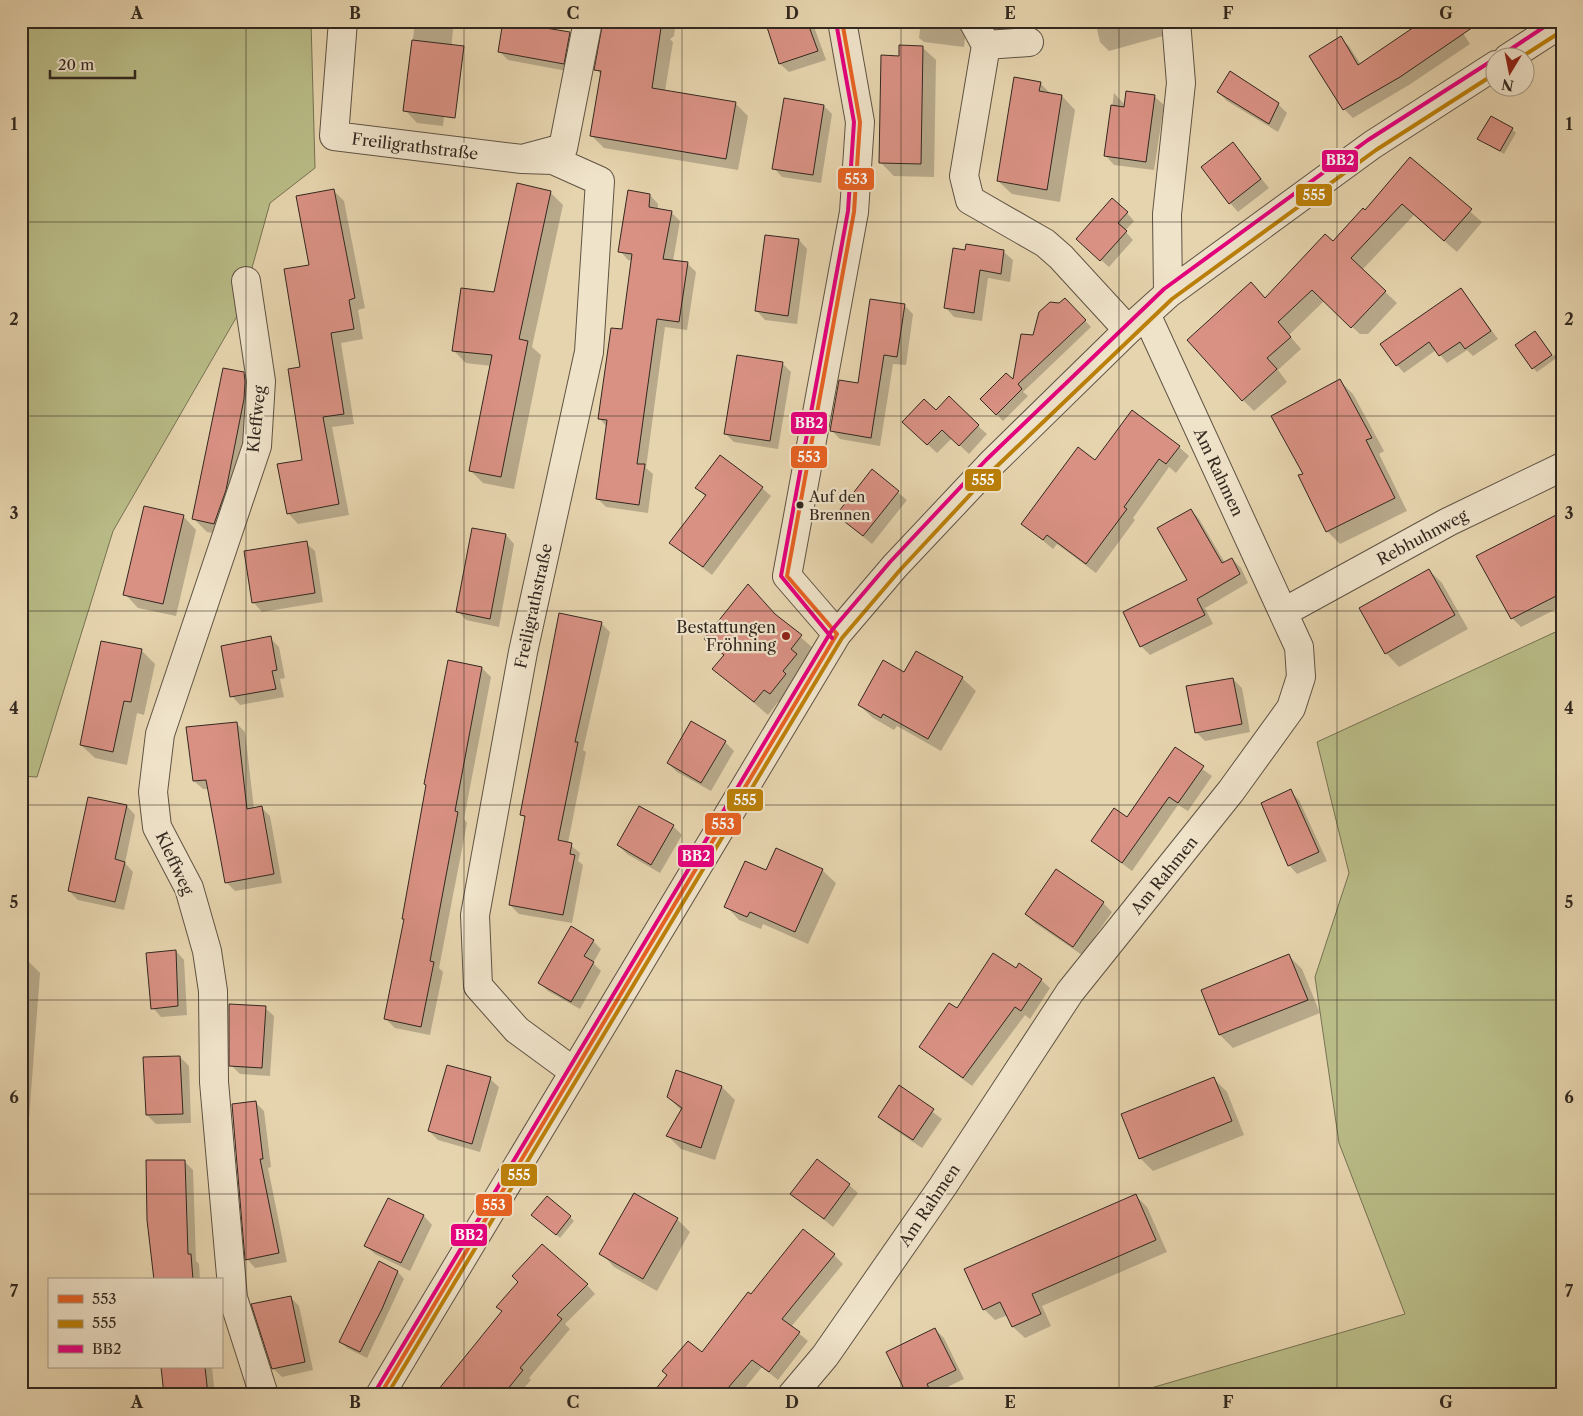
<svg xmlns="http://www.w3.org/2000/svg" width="1583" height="1416" font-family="'Libre Caslon Text',serif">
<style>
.green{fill:#b9bc87;stroke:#767253}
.shadow{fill:#0003}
.building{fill:#d99183;stroke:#32281f}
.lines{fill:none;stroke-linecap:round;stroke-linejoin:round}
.minor-casing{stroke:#5f5343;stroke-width:30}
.minor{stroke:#efe3ca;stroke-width:28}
.bus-1-casing{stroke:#efe3ca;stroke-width:8}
.bus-2-casing{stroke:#efe3ca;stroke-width:8}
.bus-3-casing{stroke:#efe3ca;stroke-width:8}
.bus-1{stroke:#e86222;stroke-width:4}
.bus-2{stroke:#bc8009;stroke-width:4}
.bus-3{stroke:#e5007d;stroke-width:4}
.grid{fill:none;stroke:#32281f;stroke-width:1;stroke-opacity:0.55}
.bus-dot{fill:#32281f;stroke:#efe3ca;stroke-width:2}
.poi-dot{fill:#8f2418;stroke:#efe3ca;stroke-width:2}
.labels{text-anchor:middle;stroke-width:4.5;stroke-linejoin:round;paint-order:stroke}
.bus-label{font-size:15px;fill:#32281f;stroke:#efe3ca;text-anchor:start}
.street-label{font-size:16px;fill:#32281f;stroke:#efe3ca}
.poi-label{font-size:16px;fill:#32281f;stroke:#efe3ca;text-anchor:end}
.line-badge{stroke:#efe3ca;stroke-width:2}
.badge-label{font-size:14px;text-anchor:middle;font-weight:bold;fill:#fff}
.neatline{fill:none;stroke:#32281f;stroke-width:2}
.grid-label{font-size:16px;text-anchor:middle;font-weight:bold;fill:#32281f}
</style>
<rect width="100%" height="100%" fill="#e6d4ae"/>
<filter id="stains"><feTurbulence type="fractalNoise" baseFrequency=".004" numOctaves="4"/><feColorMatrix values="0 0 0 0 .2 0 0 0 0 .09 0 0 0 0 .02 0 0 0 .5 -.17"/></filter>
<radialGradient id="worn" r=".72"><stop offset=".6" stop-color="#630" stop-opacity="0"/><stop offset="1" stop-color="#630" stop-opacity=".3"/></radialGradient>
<path class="green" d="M21,21H311L315,168L270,203L240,311L113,531L37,777L21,776Z
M1562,629V1395H1127L1405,1314L1339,1143L1315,977L1349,873L1317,742Z"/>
<path class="shadow" d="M415,21H454L443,126L417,123L405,110Z
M604,21H676L674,36L670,39L673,42L665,91L736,104L748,116L738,170L604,148L592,136L601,75L596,69Z
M766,21H812L826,60L789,72L780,64Z
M921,21H962L961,25L965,38L964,47L924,42L919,38Z
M1095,21H1159L1163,36L1109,51L1100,42Z
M1455,21L1470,44L1409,85L1353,118L1344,109L1340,38L1349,46L1361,65Z
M569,33L578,42L572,72L508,60L499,51Z
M922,47L936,60L934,177L894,176L880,162Z
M1040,83L1052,95L1062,96L1075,110L1060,202L1012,194L998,181Z
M1218,92L1278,104L1287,113L1278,132L1227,101Z
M1114,93L1125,105L1155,97L1164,105L1154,170L1114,165L1106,156Z
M824,106L832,114L821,183L782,177L774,168Z
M1512,129L1516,133L1504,154L1479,139Z
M1233,144L1269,188L1238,212L1230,203Z
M1410,159L1482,222L1457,252L1414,215L1362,270L1397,303L1368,334H1360L1324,301L1289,335L1301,349L1278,370L1287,382L1254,411L1243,400L1266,299L1333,243L1365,212Z
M1562,162V179L1556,173Z
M333,190L344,201L365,308L358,310L363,339L341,343L354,424L332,427L349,515L298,524L288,513L303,461L302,368L311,266Z
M550,192L563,205L532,347L541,355L514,489L483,483L470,470L491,366L466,363L454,351L495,293Z
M650,195L658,204V209L671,212L680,221L673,261L687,263L696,272L687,330L665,327L646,468L653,474L648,513L606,507L597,498L607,427L599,418L623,331L633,261L628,260L620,251Z
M1127,213L1134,221L1125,231L1133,240L1109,267L1085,246Z
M799,240L807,249L797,324L765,320L757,311Z
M968,245L1004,252L1013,260L1010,282L988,278L982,321L954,317L946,308Z
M1461,289L1498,339L1473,356L1467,350L1447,363L1436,350L1404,373L1397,365Z
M1065,300L1091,327L1023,392L1028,396L1003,421L982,399L1013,381L1034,336Z
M904,305L913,314L906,365L893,364L880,446L840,439L831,430Z
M1539,337L1553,356L1562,350V369L1555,359L1537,372L1533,368Z
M782,363L791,372L778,449L734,442L725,433Z
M243,374L257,387L228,536L207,532L194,519Z
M1340,381L1353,394L1384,451L1379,454L1407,511L1340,544L1327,531L1305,475Z
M936,412L978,426L987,434L969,454L952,438L937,453L912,430Z
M1179,447L1189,456L1176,473L1169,467L1133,518L1135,520L1096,573L1057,544L1053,549L1023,524L1095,461Z
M872,471L907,500L872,544L837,515Z
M697,488H762L771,496L712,575L671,543L706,497Z
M1191,510L1199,519L1225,563L1232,559L1241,568L1248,583L1205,608L1213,624L1150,655L1141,646L1189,580Z
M1562,513V606L1521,627L1512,618L1478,556Z
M183,516L196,530L176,616L138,608L125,594Z
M506,535L514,544L499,627L466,620L458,611Z
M306,543L315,551L323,602L262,612L254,603L245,552Z
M1429,570L1442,583L1468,629L1399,667L1386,653Z
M748,586L780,619L814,649L784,707L778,702L768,715L714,669L724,656L706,639Z
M601,623L610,632L583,750L586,752L568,843L580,853L578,861L583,865L572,923L519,914L510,905L526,819L521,814Z
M270,638L279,647L285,678L280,679L284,697L240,705L232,696Z
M142,651L155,664L144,715L137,713L127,765L95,758L81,745Z
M482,668L491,677L464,819L467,823L439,968L443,972L430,1035L395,1028L386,1019L405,921L403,918L427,786L425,784Z
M905,674L962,678L976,691L941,751L897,726L894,730L873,718L859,705Z
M1233,679L1242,688L1250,732L1205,741L1196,732Z
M236,723L245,732L254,809L261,807L270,816L282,883L235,891L226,882L209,789H203L194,781Z
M725,742L734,751L711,791L677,772L668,763Z
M1175,749L1212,776L1188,811L1178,805L1132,871L1092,841L1127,818Z
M1290,791L1299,800L1327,861L1297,874L1289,865Z
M127,806L135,815L125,863L133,872L124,910L78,900L69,891Z
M673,826L682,835L660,873L627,854L618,845Z
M822,870L836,883L808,944L763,924L761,929L739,920L726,906L766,872Z
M1103,903L1112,912L1082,955L1035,923L1026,914Z
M593,941L601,949L593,963L601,971L580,1009L548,991L540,983Z
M176,951L184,960L187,1015L161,1017L153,1008Z
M1289,956L1302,969L1320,1013L1233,1048L1220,1035Z
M21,960H27L40,973L24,1186L21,1185Z
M1016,970L1041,980L1050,988L1030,1019L1025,1015L972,1086L920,1047L957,1010Z
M265,1008L274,1016L270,1076L240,1074L231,1065Z
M180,1057L189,1066L191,1123L156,1124L147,1115Z
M677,1072L722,1087L735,1100L715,1160L681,1149L668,1136L682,1111L668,1097Z
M1213,1078L1227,1092L1244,1135L1153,1171L1140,1158Z
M490,1079L499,1087L480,1152L438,1140L429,1131Z
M899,1087L942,1119L922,1148L888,1125L879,1117Z
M255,1102L264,1111L271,1167L268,1168L287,1262L255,1268L247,1259Z
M184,1161L193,1170L196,1261L199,1264L200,1280H154Z
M849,1185L858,1193L833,1227L792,1194Z
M1135,1195L1147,1207L1167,1252L1042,1306L1051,1326L1025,1338L1013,1327L1008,1315L995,1320L984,1309Z
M389,1199L424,1216L432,1225L410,1271L375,1254L366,1246Z
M570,1217L574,1221L560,1238L537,1219Z
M677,1219L690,1232L657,1291L614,1267L601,1253Z
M834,1255L843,1264L791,1327L808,1341L778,1380L762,1367L739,1395H653L702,1354L751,1296Z
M398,1272L404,1279L367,1358L347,1348L340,1341Z
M587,1285L595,1294L565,1324L570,1329L529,1378L531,1380L518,1395H447Z
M290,1297L299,1306L313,1370L282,1377L273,1368Z
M935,1329L944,1338L964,1379L935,1393L936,1395H908Z
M163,1367H212L215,1395H165Z"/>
<path class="building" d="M503,21L570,32L564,64L498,52Z
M603,21H662L652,88L736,102L726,159L590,136L601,71L594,70Z
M765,21H807L818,51L779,64Z
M1423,21H1482L1400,77L1343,110L1309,56L1341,36L1358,65Z
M412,40L464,46L455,118L403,111Z
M899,45L923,46L921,164L879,163L881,55L899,56Z
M1230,71L1279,103L1269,124L1217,92Z
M1014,77L1041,82L1039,91L1062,95L1047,190L997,181Z
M1126,91L1155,95L1146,162L1104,156L1111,105L1124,107Z
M784,98L824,105L813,175L772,169Z
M1491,116L1513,128L1500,151L1477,139Z
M1233,142L1261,179L1229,204L1201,167Z
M1410,157L1472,209L1444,241L1402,204L1351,258L1386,291L1351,328L1312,290L1278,322L1291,337L1267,358L1277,369L1242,401L1187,340L1251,282L1265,298L1325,234L1333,241L1363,208L1365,210Z
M517,183L551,191L519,339L528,341L501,477L469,471L492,355L452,351L461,288L494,292Z
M334,189L355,298L349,300L354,329L331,333L344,414L323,417L339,504L287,514L277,464L302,460L288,369L300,367L284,269L309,265L296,196Z
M628,190L650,194L649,207L672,211L663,259L688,262L679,322L657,319L637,464H645L639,505L596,499L607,420L598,419L611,328L622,329L632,254L618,252Z
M1112,198L1128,212L1118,223L1127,231L1100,261L1076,239Z
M765,235L799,239L788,316L755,311Z
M966,244L1004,250L1001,274L980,270L974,313L944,308L953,248L965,250Z
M1461,288L1491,331L1465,349L1460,342L1439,356L1429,342L1396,366L1380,344Z
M1065,298L1086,320L1018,384L1022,389L996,415L980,399L1006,373L1013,379L1021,334L1033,335L1039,312L1050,302L1059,303Z
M870,299L905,304L897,357L884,355L871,438L830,431L839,380L858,383Z
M1535,331L1552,355L1532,369L1515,345Z
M737,355L783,362L770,441L724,434Z
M223,368L244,372L245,382L244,399L226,490L214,524L192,519Z
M1340,379L1372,438L1366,440L1395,498L1326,532L1298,475L1303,474L1271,416Z
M949,396L979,425L959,446L942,430L927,445L902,422L924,399L936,410Z
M1132,410L1180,446L1166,464L1159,459L1124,507L1127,509L1086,564L1047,535L1043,540L1021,524L1078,447L1095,460Z
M720,455L763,487L703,567L669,543L706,495L695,488Z
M872,469L899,491L863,536L836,515Z
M144,506L184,515L163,604L123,595Z
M1191,509L1222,563L1232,558L1240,574L1197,599L1205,615L1140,647L1123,612L1187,580L1157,528Z
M1562,512V593L1511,619L1476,556Z
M472,528L506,534L490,619L456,612Z
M307,541L315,593L252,603L244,551Z
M1429,569L1455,615L1385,654L1359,608Z
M748,584L775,614L802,635L791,649L797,654L783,671L786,674L770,694L764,690L754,702L712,669L724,655L704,639Z
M559,613L602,622L575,742H578L558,840L572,843L570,854L575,855L563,915L509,905L525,816L520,815Z
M271,636L277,670L272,671L276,689L230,697L221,646Z
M101,641L142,649L131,702L124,701L113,752L80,745Z
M916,651L963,677L928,739L883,714L881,718L858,705L883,660L904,672Z
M448,660L482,667L455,811L458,812L430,961L434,962L421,1027L384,1019L404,919H402L426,785L424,784Z
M1233,678L1242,724L1195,733L1186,686Z
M691,721L726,741L701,783L667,763Z
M237,722L247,809L262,806L274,874L225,883L206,780L193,781L186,727Z
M1175,747L1204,766L1178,803L1169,797L1122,863L1091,841L1114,808L1127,817Z
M1291,789L1319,852L1288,866L1261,803Z
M88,797L127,805L115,859L125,862L115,902L68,891Z
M639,806L674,825L651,865L617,845Z
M776,848L823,869L795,932L750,912L747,917L724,907L745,861L766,870Z
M1056,869L1104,902L1073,947L1025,914Z
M571,926L594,940L584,956L594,962L571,1002L538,983Z
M176,950L178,1006L151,1009L146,953Z
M993,953L1016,968L1019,963L1042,979L1021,1011L1015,1007L963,1078L919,1047L949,1003L957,1008Z
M1289,954L1308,1000L1219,1035L1201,990Z
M229,1004L266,1006L262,1068L229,1066Z
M180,1056L183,1114L146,1115L143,1057Z
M447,1065L491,1077L472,1144L428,1131Z
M676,1070L722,1086L701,1148L666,1136L682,1108L667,1097Z
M1214,1077L1232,1121L1139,1159L1121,1114Z
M899,1085L934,1109L913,1140L878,1117Z
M256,1101L263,1159H260L279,1253L245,1260L232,1104Z
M817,1159L850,1184L824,1219L790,1194Z
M146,1160H185L188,1254H191L193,1280H154L147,1220Z
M634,1193L678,1218L643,1279L599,1254Z
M1136,1194L1156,1240L1032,1294L1041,1314L1012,1327L1000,1302L983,1310L964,1269Z
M547,1196L571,1216L556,1235L531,1215Z
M388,1198L424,1215L401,1263L364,1246Z
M803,1229L835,1254L782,1319L800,1332L769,1372L752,1360L722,1395H651L667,1375L662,1371L688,1341L702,1352L748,1292L751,1294Z
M542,1244L588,1284L557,1315L562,1319L520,1368L523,1370L503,1395H434L502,1311L496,1307L518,1282L512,1276Z
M379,1261L398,1271L382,1309L360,1352L339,1342Z
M291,1296L305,1362L272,1369L251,1304Z
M935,1328L956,1370L927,1384L932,1395H907L886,1352Z
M161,1367H205L208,1395H164Z"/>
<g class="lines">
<defs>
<path id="minor" d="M343,21L334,136L522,159
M973,21L986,45
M1029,42L986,45L964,176L970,200L1045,243L1061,257L1128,330
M1508,58L1562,23
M246,281L261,381L257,446L160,734L153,792L157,827L189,888L207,951L213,991L214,1082L233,1298L264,1395
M1168,294L1167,214L1181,83L1176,21
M1284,612L1448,522L1562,467
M837,634L787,576L854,212L860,122L842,21
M573,1071L517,1030L478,986L475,915L523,652L589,352L600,181L553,160L522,159L563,148L588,21
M380,1395L837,634L895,566L991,464L1128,330L1168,294L1372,145L1496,65
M792,1395L825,1356L943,1186L1070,992L1231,791L1291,708L1301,677L1299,647L1146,314"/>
</defs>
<use href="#minor" class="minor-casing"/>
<use href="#minor" class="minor"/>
<defs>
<path id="bus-1" d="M837,634L787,576L854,212L860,122L842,21
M380,1395L837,634"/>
<path id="bus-2" d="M1520,58L1562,31
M387,1395L842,638L900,570L995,468L1172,299L1376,150L1496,73"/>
<path id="bus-3" d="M1505,53L1553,21
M832,638L781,576L848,211L854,122L836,22
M375,1392L832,630L890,562L986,460L1164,289L1368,140L1493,60"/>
</defs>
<use href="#bus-1" class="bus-1-casing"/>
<use href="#bus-2" class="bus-2-casing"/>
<use href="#bus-3" class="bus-3-casing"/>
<use href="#bus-1" class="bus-1"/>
<use href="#bus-2" class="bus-2"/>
<use href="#bus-3" class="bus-3"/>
</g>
<path class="grid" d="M246,21V1395M464,21V1395M682,21V1395M901,21V1395M1119,21V1395M1337,21V1395M21,222H1562M21,416H1562M21,611H1562M21,805H1562M21,1000H1562M21,1194H1562"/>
<circle class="bus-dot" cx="800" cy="505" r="4.5"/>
<circle class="poi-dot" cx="786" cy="636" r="5"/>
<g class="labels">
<g class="bus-label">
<text x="809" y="502">Auf den<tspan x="809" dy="18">Brennen</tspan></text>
</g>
<g class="street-label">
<text transform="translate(415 146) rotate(7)" y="6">Freiligrathstraße</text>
<text transform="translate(256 419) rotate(-84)" y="6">Kleffweg</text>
<text transform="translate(1219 472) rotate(65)" y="6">Am Rahmen</text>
<text transform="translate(1422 537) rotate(-28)" y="6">Rebhuhnweg</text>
<text transform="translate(533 606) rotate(-78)" y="6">Freiligrathstraße</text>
<text transform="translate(175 863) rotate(65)" y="6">Kleffweg</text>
<text transform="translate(1164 875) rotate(-51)" y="6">Am Rahmen</text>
<text transform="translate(929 1205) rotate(-56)" y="6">Am Rahmen</text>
</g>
<g class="poi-label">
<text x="776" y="633">Bestattungen<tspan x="776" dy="18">Fröhning</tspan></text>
</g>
</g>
<g class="line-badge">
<rect x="1321" y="149" width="38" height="24" rx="5" fill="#e5007d"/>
<rect x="837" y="167" width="38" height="24" rx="5" fill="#e86222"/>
<rect x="1295" y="183" width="38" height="24" rx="5" fill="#bc8009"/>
<rect x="790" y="411" width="38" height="24" rx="5" fill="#e5007d"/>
<rect x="790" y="445" width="38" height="24" rx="5" fill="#e86222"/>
<rect x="964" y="468" width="38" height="24" rx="5" fill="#bc8009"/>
<rect x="726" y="788" width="38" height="24" rx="5" fill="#bc8009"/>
<rect x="704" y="812" width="38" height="24" rx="5" fill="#e86222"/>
<rect x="677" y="844" width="38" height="24" rx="5" fill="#e5007d"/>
<rect x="500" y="1163" width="38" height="24" rx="5" fill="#bc8009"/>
<rect x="475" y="1193" width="38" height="24" rx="5" fill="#e86222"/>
<rect x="450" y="1223" width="38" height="24" rx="5" fill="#e5007d"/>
</g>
<g class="badge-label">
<text x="1340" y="165">BB2</text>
<text x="856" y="184">553</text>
<text x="1314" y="200">555</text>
<text x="809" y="428">BB2</text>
<text x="809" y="462">553</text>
<text x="983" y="485">555</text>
<text x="745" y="805">555</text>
<text x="723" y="829">553</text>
<text x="696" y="861">BB2</text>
<text x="519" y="1180">555</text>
<text x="494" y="1210">553</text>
<text x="469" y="1240">BB2</text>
</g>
<rect width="1583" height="1416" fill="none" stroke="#e6d4ae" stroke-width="55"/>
<rect x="48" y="1278" width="175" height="90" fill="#efe3ca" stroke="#a39886"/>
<rect x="58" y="1295" width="25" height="8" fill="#e86222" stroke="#a39886"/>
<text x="92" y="1304" font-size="15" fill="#32281f">553</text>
<rect x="58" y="1320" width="25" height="8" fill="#bc8009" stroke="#a39886"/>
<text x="92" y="1328" font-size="15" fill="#32281f">555</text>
<rect x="58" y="1345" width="25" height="8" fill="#e5007d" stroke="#a39886"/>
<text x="92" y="1354" font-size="15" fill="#32281f">BB2</text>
<g transform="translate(1510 72) rotate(190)"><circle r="24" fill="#efe3ca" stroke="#a39886"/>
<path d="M0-4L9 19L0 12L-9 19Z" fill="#8f2418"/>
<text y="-8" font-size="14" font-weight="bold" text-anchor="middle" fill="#32281f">N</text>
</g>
<path d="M50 70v8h85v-8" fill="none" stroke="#32281f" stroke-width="2.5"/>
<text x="58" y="70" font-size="15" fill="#32281f" stroke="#efe3ca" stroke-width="4" paint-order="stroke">20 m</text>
<rect x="28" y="28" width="1528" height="1360" class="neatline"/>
<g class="grid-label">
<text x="137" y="19">A</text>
<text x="355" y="19">B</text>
<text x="573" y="19">C</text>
<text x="792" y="19">D</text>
<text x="1010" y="19">E</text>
<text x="1228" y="19">F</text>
<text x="1446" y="19">G</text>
<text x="14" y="130">1</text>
<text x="1569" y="130">1</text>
<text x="14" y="325">2</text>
<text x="1569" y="325">2</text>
<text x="14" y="519">3</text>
<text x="1569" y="519">3</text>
<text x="14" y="714">4</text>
<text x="1569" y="714">4</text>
<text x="14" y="908">5</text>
<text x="1569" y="908">5</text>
<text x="14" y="1103">6</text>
<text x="1569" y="1103">6</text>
<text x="14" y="1297">7</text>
<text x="1569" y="1297">7</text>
<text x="137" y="1408">A</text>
<text x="355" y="1408">B</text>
<text x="573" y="1408">C</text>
<text x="792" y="1408">D</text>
<text x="1010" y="1408">E</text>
<text x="1228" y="1408">F</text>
<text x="1446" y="1408">G</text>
</g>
<rect width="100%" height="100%" filter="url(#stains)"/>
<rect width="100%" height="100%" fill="url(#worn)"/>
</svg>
